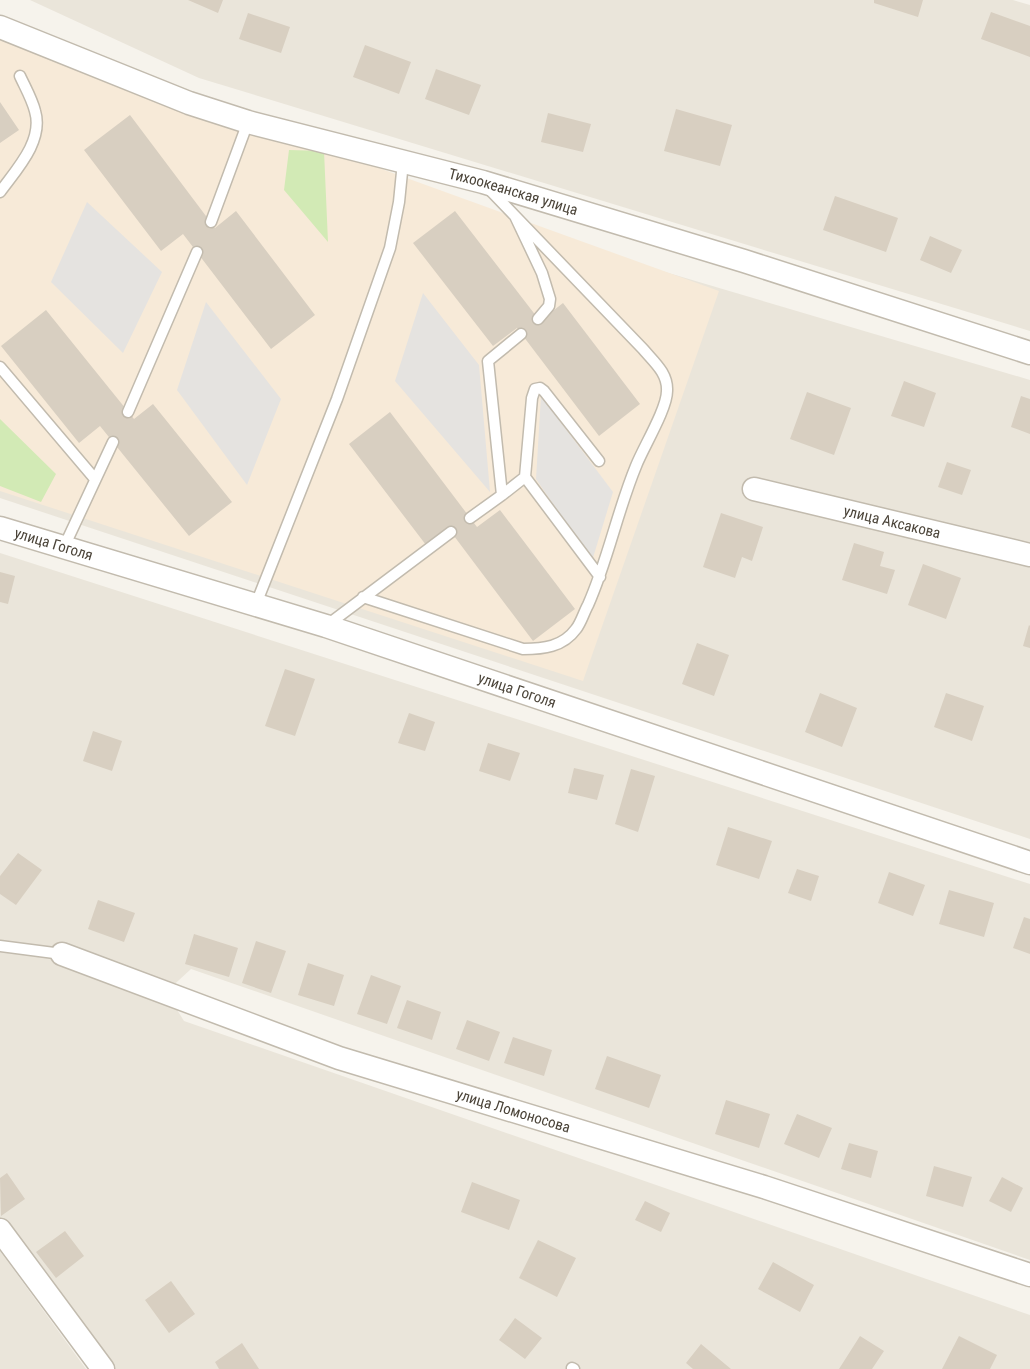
<svg xmlns="http://www.w3.org/2000/svg" width="1030" height="1369" font-family="'Roboto Condensed',sans-serif">
<style>
.residential{fill:#eae5da}
.commercial{fill:#f7ead8}
.green{fill:#d2eab5}
.parking{fill:#e5e3e0}
.building{fill:#d8cfc1}
.lines{fill:none;stroke-linecap:round;stroke-linejoin:round}
.service-casing{stroke:#c2bbae;stroke-width:13}
.minor-casing{stroke:#c2bbae;stroke-width:25}
.service{stroke:#fff;stroke-width:10}
.minor{stroke:#fff;stroke-width:22}
.labels{text-anchor:middle;stroke-width:4.5;stroke-linejoin:round;paint-order:stroke}
.street-label{font-size:15px;fill:#4b4439;stroke:#fff}
</style>
<rect width="100%" height="100%" fill="#f6f3ec"/>
<path class="residential" d="M30,0H1013L1030,5V331L199,78Z
M0,46L182,129L1030,380V839L0,498Z
M0,553L1030,884V1260L191,969L166,992L184,1021L1030,1315V1369H110L0,1221Z
M0,1251L86,1369H0Z"/>
<path class="commercial" d="M0,31L719,291L583,681L0,491Z"/>
<path class="green" d="M289,150L324,151L328,242L284,190Z
M0,419L56,474L41,502L0,486Z"/>
<path class="parking" d="M87,202L162,272L123,353L51,282Z
M423,293L479,365L490,492L395,381Z
M206,302L281,399L247,485L177,390Z
M541,396L613,492L592,561L536,479Z"/>
<path class="building" d="M188,0H223L218,13Z
M874,0H923L918,17L874,3Z
M991,12L1030,26V57L981,39Z
M248,13L290,27L281,53L239,39Z
M365,45L411,62L399,94L353,77Z
M436,69L481,85L469,115L425,99Z
M0,102L19,130L0,143Z
M676,109L732,125L720,166L664,151Z
M548,113L591,124L583,152L541,142Z
M130,115L215,228L236,211L315,315L271,349L183,234L161,251L84,150Z
M835,196L898,218L886,252L823,230Z
M455,211L540,321L563,303L640,404L599,436L517,328L493,346L413,243Z
M930,236L962,250L951,273L920,260Z
M46,310L134,419L153,404L232,502L189,536L100,426L79,443L1,346Z
M904,381L936,393L924,427L891,416Z
M807,392L851,408L834,455L790,439Z
M1021,396L1030,399V434L1011,427Z
M390,412L477,527L500,510L575,609L533,641L448,528L426,545L349,444Z
M947,462L971,470L962,495L938,487Z
M721,513L763,527L752,561L742,557L735,578L703,567Z
M854,543L884,552L880,566L895,570L887,594L842,580Z
M923,564L961,578L946,619L908,605Z
M0,572L15,576L8,604L0,602Z
M1029,625L1030,626V648L1023,646Z
M697,643L729,655L714,696L682,684Z
M285,669L315,679L295,736L265,726Z
M820,693L857,708L842,747L805,732Z
M946,693L984,706L972,741L934,727Z
M409,713L435,722L425,751L398,743Z
M93,731L122,741L112,771L83,761Z
M488,743L520,753L510,781L479,771Z
M574,768L604,775L597,800L568,793Z
M631,769L655,776L638,832L615,824Z
M728,827L772,841L759,879L716,865Z
M18,853L42,870L16,905L0,894V876Z
M797,869L819,876L811,901L788,893Z
M889,872L925,885L913,916L878,903Z
M949,890L994,903L984,937L939,924Z
M98,900L135,913L124,942L88,929Z
M1024,917L1030,919V954L1013,948Z
M194,934L238,948L229,977L185,964Z
M256,941L286,951L271,993L242,983Z
M308,963L344,975L334,1006L298,995Z
M371,975L401,986L387,1024L357,1014Z
M407,1000L441,1012L432,1040L397,1028Z
M467,1020L500,1032L489,1061L456,1049Z
M513,1037L552,1050L544,1076L504,1063Z
M607,1056L661,1075L649,1108L595,1089Z
M726,1100L770,1114L759,1148L715,1134Z
M797,1114L832,1128L819,1158L784,1144Z
M849,1143L878,1151L871,1178L841,1169Z
M934,1166L972,1177L963,1207L926,1196Z
M7,1173L25,1199L1,1216L0,1178Z
M1002,1177L1023,1188L1011,1212L989,1201Z
M472,1182L520,1200L509,1230L461,1212Z
M645,1201L670,1213L661,1232L635,1220Z
M65,1231L84,1256L56,1278L36,1252Z
M538,1240L576,1258L557,1297L519,1278Z
M773,1262L814,1285L800,1312L758,1289Z
M171,1281L195,1314L169,1333L145,1300Z
M515,1318L542,1338L525,1359L499,1340Z
M860,1336L884,1351L872,1369H839Z
M959,1336L997,1355L990,1369H942Z
M242,1343L259,1369H219L215,1362Z
M701,1344L731,1369H693L686,1363Z"/>
<g class="lines">
<defs>
<path id="service" d="M489,189L515,216L542,273L550,299L549,306L538,319
M0,192C16,170 44,141 35,111C32,99 25,87 20,76
M211,222L248,122
M0,367L95,479
M128,412L197,252
M599,461L544,391L540,388L535,389L532,398L525,477L600,577
M502,495L525,477
M470,518L502,495L488,361L521,334
M64,547L113,442
M363,597L523,649C543,649 563,647 576,629C581,623 584,612 588,605C608,560 617,512 636,466C643,448 667,409 667,391C668,373 654,362 643,349L515,216
M256,604L337,399L390,248L399,202L403,162
M326,626L451,532
M0,946L62,954
M572,1368L574,1369"/>
<g id="minor">
<path id="s1" d="M0,27L189,103L248,122L483,182L744,261L1030,353"/>
<path id="s2" d="M754,489L1030,555"/>
<path id="s3" d="M0,528L326,626L1030,863"/>
<path id="s4" d="M62,954L339,1058L764,1187L1030,1275"/>
<path d="M0,1230L103,1369"/>
</g>
</defs>
<use href="#service" class="service-casing"/>
<use href="#minor" class="minor-casing"/>
<use href="#service" class="service"/>
<use href="#minor" class="minor"/>
</g>
<g class="labels">
<g class="street-label">
<text dy="5" stroke="none"><textPath href="#s1" startOffset="540">Тихоокеанская улица</textPath></text>
<text dy="5" stroke="none"><textPath href="#s2" startOffset="142">улица Аксакова</textPath></text>
<text dy="5" stroke="none"><textPath href="#s3" startOffset="56">улица Гоголя</textPath></text>
<text dy="5" stroke="none"><textPath href="#s3" startOffset="542">улица Гоголя</textPath></text>
<text dy="5" stroke="none"><textPath href="#s4" startOffset="478">улица Ломоносова</textPath></text>
</g>
</g>
</svg>
